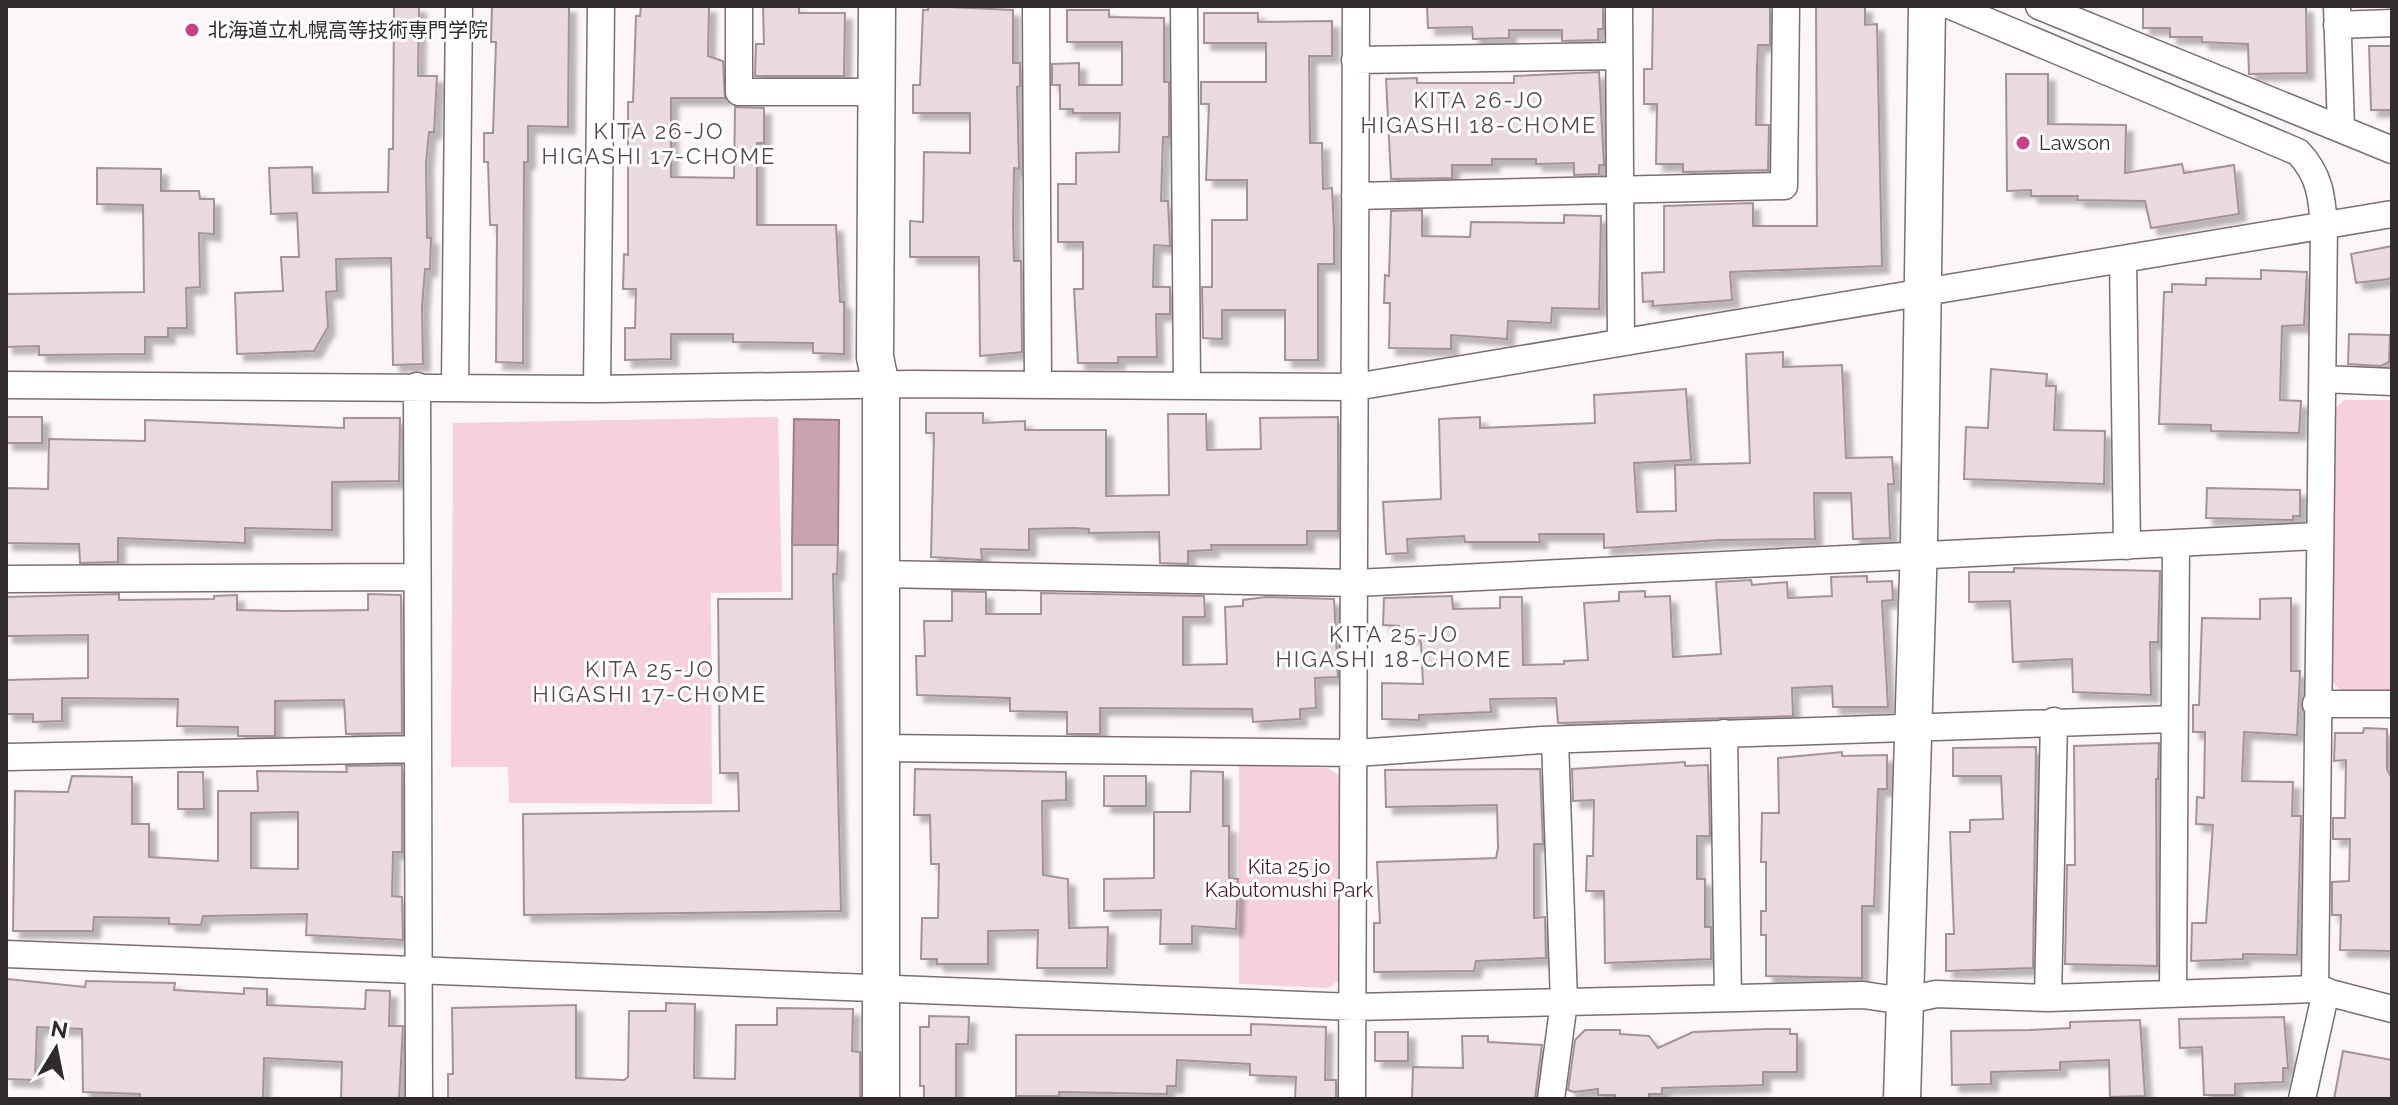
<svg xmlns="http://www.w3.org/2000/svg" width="2398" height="1105" font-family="Raleway,'Noto Sans JP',sans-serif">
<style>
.green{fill:#f6d0df}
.water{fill:#cba2b2;stroke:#9d7e8a;stroke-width:2}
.building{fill:#ead9df;stroke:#a39399;stroke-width:2;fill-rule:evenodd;filter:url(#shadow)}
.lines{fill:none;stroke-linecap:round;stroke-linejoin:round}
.street-casing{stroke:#7c6d73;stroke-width:29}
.secondary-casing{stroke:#7c6d73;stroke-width:39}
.street{stroke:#fff;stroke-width:26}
.secondary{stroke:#fff;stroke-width:36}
.poi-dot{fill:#c74386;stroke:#fff;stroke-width:3}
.labels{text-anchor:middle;stroke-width:6;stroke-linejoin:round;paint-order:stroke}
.poi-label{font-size:20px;fill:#322b2e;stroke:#fff;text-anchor:start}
.park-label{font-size:20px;fill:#4d1a33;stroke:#fff}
.neighbourhood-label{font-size:22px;letter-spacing:2px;fill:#56484e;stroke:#fff}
</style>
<defs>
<filter id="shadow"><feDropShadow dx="7" dy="7" stdDeviation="2" flood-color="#0004"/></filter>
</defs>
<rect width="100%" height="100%" fill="#fdf6f9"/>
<path class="green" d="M2344,400H2392V691L2341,690L2332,682L2335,408Z
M778,417L782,592L711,593L712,804L509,803L508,767H451L453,423Z
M1239,765L1328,768L1340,776L1339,980L1329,988L1239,984Z"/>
<path class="water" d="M794,419L839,420L838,545H792Z"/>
<path class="building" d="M394,6H419L418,76H437L434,132H429L426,163L427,238H431L430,269H425L422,307L423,364L393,365L391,258L336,259L337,291L326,292L328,327L314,351L237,354L235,293L283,291L281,257H299L297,213L271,214L269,168L312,167L313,193L388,192L389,149H393Z
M492,6H569L568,127L528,126V162H524L523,363L496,362L497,225H490L488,162H484V133H493L496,42H491Z
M641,6H709L708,56L723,61L725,98H671V177L734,178L735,107L764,108V143H757V225H836L840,302H844V354L813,353V343L733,342V334H671V359L625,360V328H635L636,289H623L624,254L628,255V102H633L636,16H640Z
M763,6H799V13H845L844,76H755L756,44H764Z
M928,6L1013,10V63H1020V86L1017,87L1019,169L1014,168L1013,225L1014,261H1021L1022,352L980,356L979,257H910V221L923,222L924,152L970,153V113H913V85H920L923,10H928Z
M1427,6H1603V29H1598V40L1562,41V30H1509V38L1473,39L1472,27L1428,28Z
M1653,6H1770V45H1758L1757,67L1756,125H1769L1768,170L1683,172V164H1656L1657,104H1644V69H1652Z
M1816,6H1865V25L1877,24L1882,266L1730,272L1732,300L1653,306V301L1643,302L1642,273L1664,272V206L1753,203V226H1817Z
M2143,6H2306L2307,73L2249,74L2248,44L2202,42V37H2170V28H2143Z
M1067,10H1109V17L1164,18V82H1169V137H1163L1161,201H1168L1170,246L1154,245L1153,287H1170V314H1156L1157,357H1118V363H1078L1074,289H1083V242H1058V184H1076V153L1119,152L1120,113H1073V109H1060V85H1052V64L1079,63V85H1122V42H1067Z
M1204,13H1258V22L1332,21V56H1309L1310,143H1322L1323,189L1332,188L1334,231V264H1318V360H1285V310H1222V339L1203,338L1202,287H1212V220H1247V180H1206L1209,104H1201V82H1266V43H1204Z
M2369,46H2392V110H2371Z
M1599,72L1604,165H1599V174L1574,175V163L1536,164V159H1492V165H1452V178L1391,179L1386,79L1417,78V83H1514V76Z
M2006,74H2048V124L2126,125L2125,173L2182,164L2184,173L2234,165L2239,214L2151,228L2145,201L2077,200L2078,196H2031V190L2007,191Z
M97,168L161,169V191H199L200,199H214V234L199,233L200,287L186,288L187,328H168V337H145V354L39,355V346L6,347V294L144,292L143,205L97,204Z
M1422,210V236L1470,237L1471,222L1564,223V215L1601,216L1599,309L1552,308L1551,323L1508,321L1507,339L1451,335V349L1389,348L1390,303H1384L1385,275L1389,276L1391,211Z
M2392,246V275L2389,279L2356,283L2351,254Z
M2261,270L2307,272L2304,325L2282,326L2280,400L2301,401L2299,433L2211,431V425L2159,424L2164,292H2172V284L2206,285V278L2261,279Z
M2349,334L2390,335L2389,362L2381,366L2348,364Z
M1783,352V367L1842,365L1846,458L1892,457L1894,484H1888L1890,538L1853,539L1851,493H1814L1815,539L1719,540L1604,548V534H1539L1540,542H1465L1464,536L1407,539L1408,553L1386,554L1383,502L1441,499L1439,419L1480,417V428L1595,423L1594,395L1686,389L1691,460L1634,463L1637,512L1676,511L1675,465L1750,463L1746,354Z
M1991,369L2047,374L2046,386H2056L2054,430L2105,431L2104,484L1964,479L1966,427L1988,428Z
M926,413H983V423L1025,421V430H1106V496L1169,495L1168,414H1206L1207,450L1261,449L1260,418L1338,417V531H1307V545H1211L1212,550L1188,551V564L1160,563L1159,532L1089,533V529L1074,528L1029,529V550L981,549L982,560L931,557L934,433H926Z
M6,417H42V443H6Z
M344,418H400L399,481L332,482V530L245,528V543L118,538V562L80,563L79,544L6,543V488L48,489L49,439L145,441V420L344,428Z
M2207,488L2300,490V516H2293V520L2206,518Z
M792,545H838L837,574H833L841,911L524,915L523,814L739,811L738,773H720L718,599H792Z
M2014,568L2160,571L2158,642H2150L2151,695L2073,692L2072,659L2013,662L2010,601L1969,602V572H2014Z
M1867,576V582L1892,581L1893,600L1882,601L1888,707H1833L1832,686L1792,688L1793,716L1558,723L1556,698L1490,699L1491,712L1419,715V720L1382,719V683L1423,684L1421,643L1418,637H1399V626L1383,625L1384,598L1452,596L1453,609L1500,608V597H1522L1523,665L1564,664V661L1588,660L1584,603L1619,601V592L1645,591V597L1670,596L1673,657L1721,654L1716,582L1751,580L1752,585L1787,582L1788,598L1832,596L1831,577Z
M952,591L986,592V614H1041V593L1204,596L1205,617H1183V665L1227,664L1225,607L1243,606V600L1266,597L1334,599L1338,677L1315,678L1316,708L1300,709V719L1253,722L1252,709L1100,708V734H1067V712L1010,711V698L917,695L916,656H925L924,621H952Z
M119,594V600L214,599V596L237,595V610L286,611L368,610V594L401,595L402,733L346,734L344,700L275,701V736H238V727L177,726L178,699L62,698V721L33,722V714H6V680L88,678V635L6,636V597Z
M2291,598V671H2300L2297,735L2244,732L2242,781L2293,782L2292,816H2301L2297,955L2243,954V959L2191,961L2192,923H2206L2213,825L2196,824L2197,797L2204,798L2205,732H2193V705H2199L2202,618L2260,619V599Z
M2364,728L2387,729V769L2392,779V951L2340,950L2341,915H2332V882L2349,881L2350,839H2333V818H2345L2346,760L2334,761L2335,733H2363Z
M2159,743L2158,779H2156L2157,966L2065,964L2067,865H2075L2074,746Z
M2036,747L2033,968L1946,971V934H1954L1950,832H1970V820L2003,819L2001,776H1953V748Z
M1842,752V756L1887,755V789H1878L1874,906H1862V978L1766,976V935H1761V911H1766V862H1761L1762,813H1779L1778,758Z
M1685,762V766L1708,765L1710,836H1697V879H1705V927H1711V959L1605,963L1604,891H1586L1587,856H1593L1594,800L1573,801L1572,769Z
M402,765V852H393L392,896L402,897L403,940L306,935L307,914L203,916L201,925L169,924V918L94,917L93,931H13L15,791L68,792L72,776L132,777V824H149V857L218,861V791H258L257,771L347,772L346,766ZM298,812V869L251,868V813Z
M915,769L1066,772V800L1042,801L1043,875L1068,879L1069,928L1108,927L1107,968H1037L1038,930L988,931V964H937V959H921L922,918H938L939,864H931L930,815H914Z
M1540,769L1543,844H1534V918L1545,917L1546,958L1476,961L1474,971L1374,972V923H1380L1377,862L1496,858L1498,848L1497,805L1386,807L1385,770Z
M1191,771L1223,772V826H1229V878L1238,879L1236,929L1192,926V944H1160L1161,910L1104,911V879L1154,878V812H1190Z
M178,772H203L204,809H178Z
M1104,776H1146V806H1104Z
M7,979L85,987L86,981L175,983L174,990L244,994V988L267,989V1005L365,1009L366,990L390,991L389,1026H403L399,1099H341L342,1062L264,1058L263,1099H140V1094L83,1092L82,1029L37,1027L35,1080L6,1079Z
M666,1003L695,1004L694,1078L735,1079L736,1025H777V1008L853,1009L852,1051L860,1052V1099H448V1074H453L452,1008L576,1005V1078L624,1080L628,1077L629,1011H666Z
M929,1016L969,1017L968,1044H956V1099H924V1086H920V1027H929Z
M2284,1017L2288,1068H2283V1082L2235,1084V1095H2204L2202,1047L2180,1048L2179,1019Z
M2140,1020L2145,1096L2110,1097L2109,1060L2060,1062V1070L1991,1072V1084L1952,1085L1951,1031L2030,1030L2070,1028V1022Z
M1251,1024L1326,1027L1325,1080H1336V1099H1295L1296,1077L1250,1075V1064L1177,1060L1176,1086H1167V1094L1059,1092V1096H1016V1035H1251Z
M1766,1029H1790V1034H1797V1072H1763V1085L1662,1088V1094H1649V1099H1615V1095H1598V1089L1574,1092L1568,1090L1575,1040L1585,1030H1620V1034L1649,1036L1658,1048L1693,1032Z
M1375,1032H1408V1061H1375Z
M1462,1036H1488V1042L1542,1045L1535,1098L1412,1099L1413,1067L1463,1068Z
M2343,1051L2392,1060V1099H2334Z"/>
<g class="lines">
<defs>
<path id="street" d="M739,6V92H875
M1036,6L1038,385
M1184,6L1187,386
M1619,6L1621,342
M1951,6L2298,152C2320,175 2322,197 2324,227L2315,989
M2039,6L2392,150
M2337,6L2341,129
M2337,25L2392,23
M1355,60L1619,56
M1355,196L1784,186L1786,6
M2123,259L2127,546
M2323,379L2392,382
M6,385L597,389L912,384L1355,387L2392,214
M417,386L419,1099
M455,386L459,6
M597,389L601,6
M879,574L1356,583L2318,536
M6,579L417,577
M2316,704H2392
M1724,733L1728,998
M880,748L1356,753L1542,740L2173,719
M6,757L418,749
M6,954L1354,1007L1863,995L1904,1001L1936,994L2048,998L2315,989L2392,1009
M2173,991L2176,544
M2048,998L2054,721
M1352,1099L1356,6
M1551,1099L1564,1002L1555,740
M2302,1099L2326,991"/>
<path id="secondary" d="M877,6L875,357L881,386V1099
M1902,1099L1919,542L1927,6"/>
</defs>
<use href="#street" class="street-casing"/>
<use href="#secondary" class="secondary-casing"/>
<use href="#street" class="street"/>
<use href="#secondary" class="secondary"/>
</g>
<g class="poi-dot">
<circle cx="192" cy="30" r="8"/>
<circle cx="2023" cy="143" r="8"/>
</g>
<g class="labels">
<g class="poi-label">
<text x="208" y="37">北海道立札幌高等技術専門学院</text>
<text x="2039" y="150">Lawson</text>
</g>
<g class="park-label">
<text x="1289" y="874">Kita 25 jo<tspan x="1289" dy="23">Kabutomushi Park</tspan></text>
</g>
<g class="neighbourhood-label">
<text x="1479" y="108">KITA 26-JO<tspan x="1479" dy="25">HIGASHI 18-CHOME</tspan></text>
<text x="659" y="139">KITA 26-JO<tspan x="659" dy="25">HIGASHI 17-CHOME</tspan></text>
<text x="1394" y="642">KITA 25-JO<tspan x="1394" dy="25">HIGASHI 18-CHOME</tspan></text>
<text x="650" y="677">KITA 25-JO<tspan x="650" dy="25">HIGASHI 17-CHOME</tspan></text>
</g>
</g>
<rect width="2398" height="1105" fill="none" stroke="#322b2e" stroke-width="16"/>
<g transform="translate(56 1049) rotate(10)" stroke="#ffffff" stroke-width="6" paint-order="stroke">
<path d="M0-6L14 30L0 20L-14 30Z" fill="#322b2e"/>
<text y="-12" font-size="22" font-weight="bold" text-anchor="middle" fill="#322b2e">N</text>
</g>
</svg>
